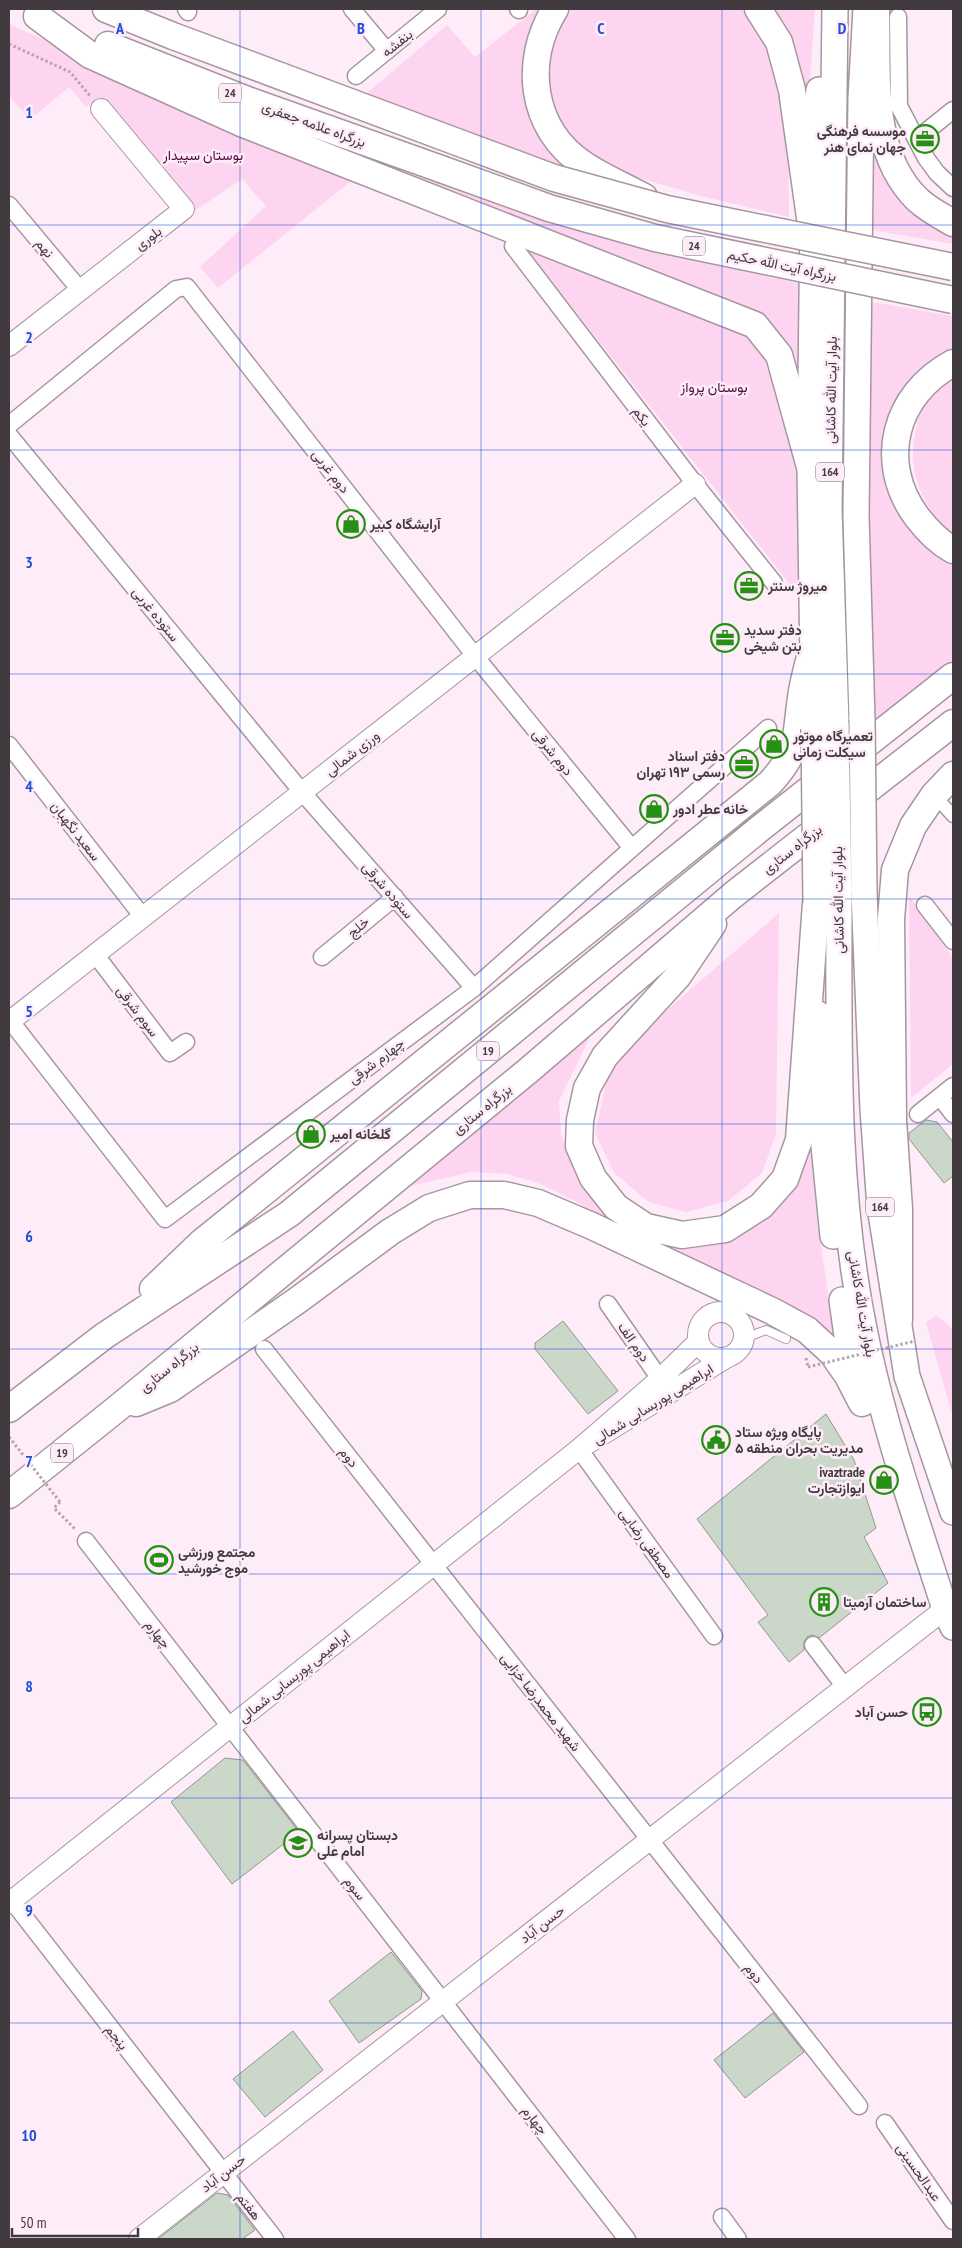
<svg xmlns="http://www.w3.org/2000/svg" width="962" height="2248" font-family="'PT Sans Narrow',Vazirmatn,sans-serif">
<style>
.green{fill:#fed5f0}
.building{fill:#cbd7c9;stroke:#8e998c}
.lines{fill:none;stroke-linecap:round;stroke-linejoin:round}
.service-casing{stroke:#a696a0;stroke-width:10}
.pedestrian-casing{stroke:#a696a0;stroke-width:15}
.minor-casing{stroke:#a696a0;stroke-width:19}
.tertiary-casing{stroke:#a696a0;stroke-width:22}
.primary-casing{stroke:#a696a0;stroke-width:28}
.trunk-casing{stroke:#a696a0;stroke-width:29}
.path{stroke:#b3a6af;stroke-width:3;stroke-dasharray:2.5 2.5;stroke-linecap:butt}
.service{stroke:#fff;stroke-width:8}
.pedestrian{stroke:#fff;stroke-width:12}
.minor{stroke:#fff;stroke-width:16}
.tertiary{stroke:#fff;stroke-width:20}
.primary{stroke:#fff;stroke-width:25}
.trunk{stroke:#fff;stroke-width:26}
.primary-bridge-casing{stroke:#a696a0;stroke-width:28;stroke-linecap:butt}
.trunk-bridge-casing{stroke:#a696a0;stroke-width:29;stroke-linecap:butt}
.path-bridge{stroke:#b3a6af;stroke-width:3;stroke-dasharray:2.5 2.5;stroke-linecap:butt}
.primary-bridge{stroke:#fff;stroke-width:25}
.trunk-bridge{stroke:#fff;stroke-width:26}
.grid{fill:none;stroke:#1d4ed8;stroke-width:1;stroke-opacity:0.55}
.labels{text-anchor:middle;stroke-width:5;stroke-linejoin:round;paint-order:stroke}
.shield{fill:#feedf8;stroke:#7a7076;stroke-width:1}
.shield-label{font-size:12px;font-weight:bold;fill:#413a3f}
.street-label{font-size:14px;fill:#413a3f;stroke:#feedf8}
.poi-label{font-size:14px;font-weight:bold;fill:#413a3f;stroke:#feedf8;text-anchor:start}
.park-label{font-size:14px;fill:#4f0841;stroke:#feedf8}
.grid-label{font-size:16px;text-anchor:middle;font-weight:bold;fill:#1d4ed8;stroke:#feedf8;stroke-width:5;stroke-linejoin:round;paint-order:stroke}
</style>
<rect width="100%" height="100%" fill="#feedf8"/>
<path class="green" d="M536,9H540L530,29L525,56V91L592,176L498,146L366,94L447,25L475,57Z
M566,9H749L765,33L788,116L789,217L701,196L629,175L578,150L544,95L555,23Z
M770,9H815L805,149Z
M9,24L356,177L218,288L200,267L266,206L242,179L196,210L100,98L86,107L69,87L30,120L9,96Z
M877,137L953,234V244L871,230L870,148Z
M407,173L651,250L802,284V402L786,348L546,232Z
M522,243L742,328L767,353L800,467L802,600Z
M867,301L953,316V354L888,438L953,561V660L871,724L864,477Z
M953,373V535C921,506 905,469 917,425C919,417 921,408 926,400C933,390 944,382 953,373Z
M909,896L953,958V1064L911,1098Z
M779,913L776,1134L762,1173L728,1201L686,1212L649,1202L614,1173L595,1133L607,1079L630,1042Z
M594,1029L559,1101L561,1135L579,1178L601,1207L731,1239L767,1218L782,1200L809,1131L817,1221L836,1343L602,1223L581,1204L538,1183L507,1174L471,1172L407,1187Z
M936,1315L953,1329V1417L926,1323Z"/>
<path class="building" d="M926,1120L937,1122L953,1142V1176L944,1183L909,1139V1133Z
M563,1321L618,1391L588,1414L535,1349V1343Z
M826,1414L854,1460L876,1528L864,1537L888,1583L819,1638L812,1635L807,1637L804,1642V1650L789,1662L758,1622L768,1615L697,1519Z
M225,1758L243,1760L299,1832L232,1884L171,1802Z
M391,1952L422,1991L421,1999L359,2043L329,2001Z
M773,2013L804,2052L745,2098L714,2060Z
M293,2031L323,2070L265,2117L233,2079Z
M217,2193L228,2195L255,2230L242,2239H158Z"/>
<g class="lines">
<defs>
<path id="service" d="M745,1338L766,1330L786,1339"/>
<path id="pedestrian" d="M934,795L953,816"/>
<path id="minor" d="M186,9L188,12
M352,9L387,51
M518,9L519,10
M898,17L899,106L926,158L937,173L953,188
M356,76L438,9
M918,138L953,110
M9,205L81,291
M513,246L695,484L774,583
M9,425L176,289L187,287L475,656L631,847
M9,435L302,792L474,988
M9,745L143,917
M925,905L953,941
M95,954L170,1053L186,1042
M322,957L395,897
M9,1019L165,1219L474,988L768,728
M940,1097L953,1114
M918,1114L953,1086
M608,1304L660,1379
M264,1349L859,2106
M579,1449L714,1636
M86,1541L627,2239
M813,1645L845,1687
M9,1897L275,2239
M885,2123L953,2221
M722,2217L738,2239"/>
<path id="tertiary" d="M9,346L184,209L101,109
M9,1022L695,484
M698 1335a23 23 0 1 1 46 0a23 23 0 1 1-46 0Z
M699,1341L660,1379L579,1449L726,1358
M9,1903L579,1449
M139,2239L945,1609"/>
<path id="primary" d="M835,9L829,509L836,724
M862,720L856,516L861,98L866,9
M814,729L810,467L814,132L819,90
M864,892L873,1109L880,1207L907,1376L953,1512
M839,896C839,1040 835,1187 864,1329C883,1424 915,1516 945,1609L953,1627
M818,1014L820,1106L833,1236
M842,1300L847,1336L860,1393"/>
<path id="trunk" d="M106,9L173,36L457,142
M555,9C523,61 530,128 583,164C602,177 624,186 644,197
M758,9L779,42L792,90L812,232
M876,9C878,72 868,152 918,200C929,210 941,216 953,223
M37,16L90,55L241,123L755,325L779,355L810,467
M108,45L250,101L441,169
M953,363C895,394 876,462 917,517C927,530 938,542 953,550
M713,924L678,976L605,1056L587,1088L580,1120L579,1146L593,1178L616,1207L646,1227L682,1235L725,1229L761,1206L785,1179L799,1140L816,903
M153,1289L202,1242L770,783C800,750 795,739 801,698C803,682 808,665 812,649
M899,1320V1209L893,1120L891,919L895,870L913,826L934,795L953,775
M136,1403L170,1389L298,1300L390,1232L429,1208L470,1195H504L538,1203L592,1226L772,1311L807,1330L832,1353L848,1376L862,1403
M9,1409L104,1336L289,1214L758,830L953,676
M9,1495L114,1411L529,1070L733,895L953,723"/>
</defs>
<use href="#service" class="service-casing"/>
<use href="#pedestrian" class="pedestrian-casing"/>
<use href="#minor" class="minor-casing"/>
<use href="#tertiary" class="tertiary-casing"/>
<use href="#primary" class="primary-casing"/>
<use href="#trunk" class="trunk-casing"/>
<path class="path" d="M9,44L70,72L91,97
M806,1358L808,1367
M60,1502L54,1508L76,1530"/>
<use href="#service" class="service"/>
<use href="#pedestrian" class="pedestrian"/>
<use href="#minor" class="minor"/>
<use href="#tertiary" class="tertiary"/>
<use href="#primary" class="primary"/>
<use href="#trunk" class="trunk"/>
<defs>
<path id="primary-bridge" d="M862,720L864,892
M836,724L839,896
M814,729L816,903"/>
<path id="trunk-bridge" d="M457,142L554,178L667,209L953,267
M441,169L549,208L655,238L953,300"/>
</defs>
<use href="#primary-bridge" class="primary-bridge-casing"/>
<use href="#trunk-bridge" class="trunk-bridge-casing"/>
<path class="path-bridge" d="M808,1367L915,1341
M9,1437L60,1502"/>
<use href="#primary-bridge" class="primary-bridge"/>
<use href="#trunk-bridge" class="trunk-bridge"/>
</g>
<path class="grid" d="M240,9V2239M481,9V2239M722,9V2239M9,225H953M9,450H953M9,674H953M9,899H953M9,1124H953M9,1349H953M9,1574H953M9,1798H953M9,2023H953"/>
<defs>
<symbol id="office-ring" viewBox="-11 -11 22 22"><circle r="9.5" fill="#feedf8" stroke="#259013" stroke-width="1.5"/><path d="M-6-3h4V-5.5h4V-3h4V5H-6ZM-1-4.5V-3h2v-1.5ZM-6 0V1H6V0Z" fill="#259013"/></symbol>
<symbol id="shop-ring" viewBox="-11 -11 22 22"><circle r="9.5" fill="#feedf8" stroke="#259013" stroke-width="1.5"/><path d="M-5-2.5h2.3a2.7 3.5 0 0 1 5.4 0H5L5.5 6h-11ZM-1.5-2.5h3a1.5 2.3 0 0 0-3 0Z" fill="#259013"/></symbol>
<symbol id="civic-ring" viewBox="-11 -11 22 22"><circle r="9.5" fill="#feedf8" stroke="#259013" stroke-width="1.5"/><path d="M-.6-6.5H3V-4.5H.6V-3L4-1V1h2V6H-6V1h2V-1L-.6-3ZM-1.2 2.5V6h2.4V2.5Z" fill="#259013"/></symbol>
<symbol id="stadium-ring" viewBox="-11 -11 22 22"><circle r="9.5" fill="#feedf8" stroke="#259013" stroke-width="1.5"/><path d="M0-5a6.5 5 0 1 0 0 10a6.5 5 0 1 0 0-10ZM-3.5-1.8h7v3.6h-7Z" fill="#259013"/></symbol>
<symbol id="building-ring" viewBox="-11 -11 22 22"><circle r="9.5" fill="#feedf8" stroke="#259013" stroke-width="1.5"/><path d="M-4-6H4V6H1V3H-1V6H-4ZM-2.5-4.3h1.7v1.8h-1.7ZM.8-4.3h1.7v1.8H.8ZM-2.5-1h1.7V.8h-1.7ZM.8-1h1.7V.8H.8Z" fill="#259013"/></symbol>
<symbol id="bus-ring" viewBox="-11 -11 22 22"><circle r="9.5" fill="#feedf8" stroke="#259013" stroke-width="1.5"/><path d="M-5-6H5V4H4V6H2V4H-2V6H-4V4H-5ZM-3.5-4V0h7V-4ZM-3.5 1.2v1.5H-2V1.2ZM2 1.2v1.5H3.5V1.2Z" fill="#259013"/></symbol>
<symbol id="school-ring" viewBox="-11 -11 22 22"><circle r="9.5" fill="#feedf8" stroke="#259013" stroke-width="1.5"/><path d="M0-5L7-2L0 1L-7-2ZM-4 1L0 2.5L4 1V4Q0 6-4 4Z" fill="#259013"/></symbol>
</defs>
<g fill-rule="evenodd">
<use href="#office-ring" x="909" y="123" width="32" height="32"/>
<use href="#shop-ring" x="335" y="508" width="32" height="32"/>
<use href="#office-ring" x="733" y="570" width="32" height="32"/>
<use href="#office-ring" x="709" y="622" width="32" height="32"/>
<use href="#shop-ring" x="758" y="728" width="32" height="32"/>
<use href="#office-ring" x="728" y="748" width="32" height="32"/>
<use href="#shop-ring" x="638" y="793" width="32" height="32"/>
<use href="#shop-ring" x="295" y="1118" width="32" height="32"/>
<use href="#civic-ring" x="700" y="1424" width="32" height="32"/>
<use href="#shop-ring" x="868" y="1464" width="32" height="32"/>
<use href="#stadium-ring" x="143" y="1544" width="32" height="32"/>
<use href="#building-ring" x="808" y="1586" width="32" height="32"/>
<use href="#bus-ring" x="911" y="1696" width="32" height="32"/>
<use href="#school-ring" x="282" y="1827" width="32" height="32"/>
</g>
<g class="labels">
<g class="shield">
<rect x="219" y="83.5" width="22" height="19" rx="4"/>
<rect x="683" y="236.5" width="22" height="19" rx="4"/>
<rect x="816" y="462.5" width="28" height="19" rx="4"/>
<rect x="477" y="1041.5" width="22" height="19" rx="4"/>
<rect x="866" y="1197.5" width="28" height="19" rx="4"/>
<rect x="51" y="1443.5" width="22" height="19" rx="4"/>
</g>
<g class="shield-label">
<text x="230" y="97">24</text>
<text x="694" y="250">24</text>
<text x="830" y="476">164</text>
<text x="488" y="1055">19</text>
<text x="880" y="1211">164</text>
<text x="62" y="1457">19</text>
</g>
<g class="street-label">
<text transform="translate(397 43) rotate(-39)" y="5">بنفشه</text>
<text transform="translate(314 124) rotate(20)" y="5">بزرگراه علامه جعفری</text>
<text transform="translate(148 238) rotate(-38)" y="5">بلوری</text>
<text transform="translate(45 248) rotate(50)" y="5">نهم</text>
<text transform="translate(782 265) rotate(12)" y="5">بزرگراه آیت الله حکیم</text>
<text transform="translate(831 390) rotate(-89)" y="5">بلوار آیت الله کاشانی</text>
<text transform="translate(642 416) rotate(53)" y="5">یکم</text>
<text transform="translate(331 471) rotate(52)" y="5">دوم غربی</text>
<text transform="translate(156 614) rotate(51)" y="5">ستوده غربی</text>
<text transform="translate(553 752) rotate(51)" y="5">دوم شرقی</text>
<text transform="translate(352 753) rotate(-38)" y="5">ورزی شمالی</text>
<text transform="translate(76 831) rotate(52)" y="5">سعید نگهبان</text>
<text transform="translate(792 849) rotate(-38)" y="5">بزرگراه ستاری</text>
<text transform="translate(388 890) rotate(49)" y="5">ستوده شرقی</text>
<text transform="translate(838 900) rotate(-91)" y="5">بلوار آیت الله کاشانی</text>
<text transform="translate(358 927) rotate(-40)" y="5">خلج</text>
<text transform="translate(138 1011) rotate(53)" y="5">سوم شرقی</text>
<text transform="translate(376 1061) rotate(-37)" y="5">چهارم شرقی</text>
<text transform="translate(482 1109) rotate(-39)" y="5">بزرگراه ستاری</text>
<text transform="translate(862 1304) rotate(80)" y="5">بلوار آیت الله کاشانی</text>
<text transform="translate(634 1342) rotate(55)" y="5">دوم الف</text>
<text transform="translate(169 1367) rotate(-39)" y="5">بزرگراه ستاری</text>
<text transform="translate(653 1404) rotate(-32)" y="5">ابراهیمی پوربسابی شمالی</text>
<text transform="translate(349 1457) rotate(52)" y="5">دوم</text>
<text transform="translate(647 1543) rotate(54)" y="5">مصطفی رضایی</text>
<text transform="translate(158 1634) rotate(52)" y="5">چهارم</text>
<text transform="translate(294 1676) rotate(-39)" y="5">ابراهیمی پوربسابی شمالی</text>
<text transform="translate(541 1702) rotate(52)" y="5">شهید محمدرضا خزایی</text>
<text transform="translate(355 1888) rotate(52)" y="5">سوم</text>
<text transform="translate(542 1924) rotate(-38)" y="5">حسن آباد</text>
<text transform="translate(754 1973) rotate(52)" y="5">دوم</text>
<text transform="translate(117 2037) rotate(52)" y="5">پنجم</text>
<text transform="translate(535 2120) rotate(52)" y="5">چهارم</text>
<text transform="translate(919 2172) rotate(55)" y="5">عبدالحسینی</text>
<text transform="translate(223 2173) rotate(-38)" y="5">حسن آباد</text>
<text transform="translate(249 2206) rotate(52)" y="5">هفتم</text>
</g>
<g class="poi-label">
<text x="906" y="136" text-anchor="end">موسسه فرهنگی<tspan x="906" dy="16">جهان نمای هنر</tspan></text>
<text x="370" y="529">آرایشگاه کبیر</text>
<text x="768" y="591">میروژ سنتر</text>
<text x="744" y="635">دفتر سدید<tspan x="744" dy="16">بتن شیخی</tspan></text>
<text x="793" y="741">تعمیرگاه موتور<tspan x="793" dy="16">سیکلت زمانی</tspan></text>
<text x="725" y="761" text-anchor="end">دفتر اسناد<tspan x="725" dy="16">رسمی ۱۹۳ تهران</tspan></text>
<text x="673" y="814">خانه عطر ادور</text>
<text x="330" y="1139">گلخانه امیر</text>
<text x="735" y="1437">پایگاه ویژه ستاد<tspan x="735" dy="16">مدیریت بحران منطقه ۵</tspan></text>
<text x="865" y="1477" text-anchor="end">ivaztrade<tspan x="865" dy="16">ایوازتجارت</tspan></text>
<text x="178" y="1557">مجتمع ورزشی<tspan x="178" dy="16">موج خورشید</tspan></text>
<text x="843" y="1607">ساختمان آرمیتا</text>
<text x="908" y="1717" text-anchor="end">حسن آباد</text>
<text x="317" y="1840">دبستان پسرانه<tspan x="317" dy="16">امام علی</tspan></text>
</g>
<g class="park-label">
<text x="203" y="160">بوستان سپیدار</text>
<text x="714" y="392">بوستان پرواز</text>
</g>
</g>
<g class="grid-label">
<text x="120" y="34">A</text>
<text x="361" y="34">B</text>
<text x="601" y="34">C</text>
<text x="842" y="34">D</text>
<text x="29" y="118">1</text>
<text x="29" y="343">2</text>
<text x="29" y="568">3</text>
<text x="29" y="792">4</text>
<text x="29" y="1017">5</text>
<text x="29" y="1242">6</text>
<text x="29" y="1467">7</text>
<text x="29" y="1692">8</text>
<text x="29" y="1916">9</text>
<text x="29" y="2141">10</text>
</g>
<rect width="962" height="2248" fill="none" stroke="#413a3f" stroke-width="20"/>
<path d="M12 2228v8h126v-8" fill="none" stroke="#413a3f" stroke-width="2.5"/>
<text x="20" y="2228" font-size="15" fill="#413a3f" stroke="#feedf8" stroke-width="4" paint-order="stroke">50 m</text>
</svg>
